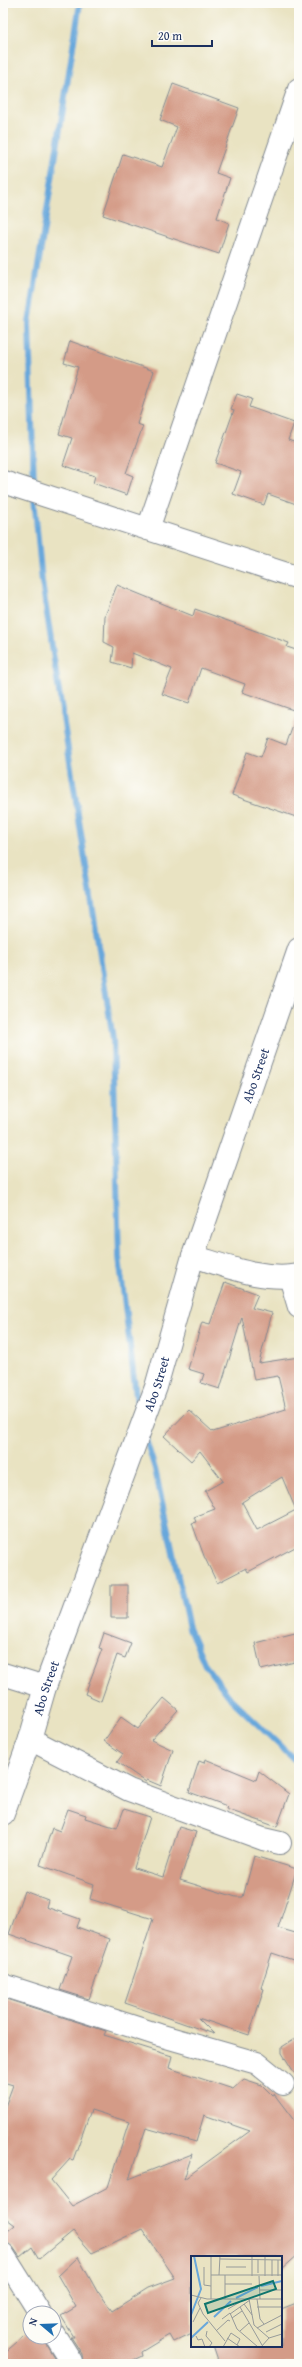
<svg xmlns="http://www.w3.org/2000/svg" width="302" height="2367" font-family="'Gentium Book Plus',serif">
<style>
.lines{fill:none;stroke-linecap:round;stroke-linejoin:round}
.stream{stroke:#68a7db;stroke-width:6}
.building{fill:#d49b87;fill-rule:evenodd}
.minor-casing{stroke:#828990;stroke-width:24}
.minor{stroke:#fff;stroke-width:22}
.labels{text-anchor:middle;stroke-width:3;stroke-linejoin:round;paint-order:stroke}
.street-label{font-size:13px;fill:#1b2f5e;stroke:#fdfcf7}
.inset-river{fill:none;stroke:#68a7db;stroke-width:2}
.inset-road{fill:none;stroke:#979b9a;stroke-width:1}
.view{fill:#0f766e;fill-opacity:0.15;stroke:#0f766e;stroke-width:2}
.inset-edge{fill:none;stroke:#1b2f5e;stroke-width:2}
</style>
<rect width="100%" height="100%" fill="#fdfcf7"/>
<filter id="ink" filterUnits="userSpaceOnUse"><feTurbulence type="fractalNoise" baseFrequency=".025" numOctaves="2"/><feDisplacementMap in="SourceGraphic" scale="8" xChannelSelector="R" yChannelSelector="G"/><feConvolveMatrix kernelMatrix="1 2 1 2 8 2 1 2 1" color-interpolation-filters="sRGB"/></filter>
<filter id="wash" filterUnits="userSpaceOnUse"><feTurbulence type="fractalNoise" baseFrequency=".012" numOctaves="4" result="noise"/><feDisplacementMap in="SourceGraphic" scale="16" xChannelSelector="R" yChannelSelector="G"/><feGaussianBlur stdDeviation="0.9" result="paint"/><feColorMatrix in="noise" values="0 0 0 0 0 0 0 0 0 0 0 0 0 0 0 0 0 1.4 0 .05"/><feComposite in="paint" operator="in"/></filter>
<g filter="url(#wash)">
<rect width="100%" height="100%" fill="#e9e3c2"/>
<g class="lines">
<path class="stream" d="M34,487L29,323L80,3
M34,497L42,582L113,1039L119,1257L138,1412
M145,1436L155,1469L189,1628L205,1665L231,1699L299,1764"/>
</g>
<g id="blocks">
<path class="building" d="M173,84L239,108L216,173L230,178L217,218L229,223L219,254L103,215L123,154L162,167L177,127L160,120Z
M70,341L154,371L137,424L143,426L126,473L133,476L127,495L93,483L95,476L63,465L72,438L59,434L78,367L64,363Z
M237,394L252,399L249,407L294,423L288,440L299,444V505L268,494L264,505L233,494L241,472L215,463L234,410L231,409Z
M117,585L193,616L195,609L289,643L287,647L299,651V712L242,692L245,684L201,668L189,703L162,694L172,669L132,653L131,668L112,662L114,647L104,642L105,616Z
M297,715H299V818L232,795L247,752L261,757L268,738L286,745Z
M225,1282L258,1294L252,1308L272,1313L259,1363L299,1357V1545L248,1572L246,1568L217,1583L204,1556L192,1523L196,1522L194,1517L215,1509L205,1491L223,1481L200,1451L191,1461L164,1436L189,1410L213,1432L286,1409L278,1376L254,1380L242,1317L220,1389L201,1383L204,1374L188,1369L202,1322L210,1324ZM282,1477L296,1510L257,1530L242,1502Z
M111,1585H128V1618H111Z
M299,1632V1661L261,1670L255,1643Z
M104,1633L131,1643L125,1658L117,1655L101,1701L85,1694L102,1649L99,1648Z
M164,1698L178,1710L151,1740L173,1750L161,1786L147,1780L146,1782L117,1762L123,1754L104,1741L121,1717L138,1729Z
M205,1759L256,1780L259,1771L289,1794L277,1827L226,1809L227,1806L189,1792L199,1761L204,1763Z
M68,1809L86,1815L85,1818L117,1828L124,1809L150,1817L134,1868L163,1877L179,1827L196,1832L180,1880L236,1897H243L254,1856L297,1869L278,1928L299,1934V1962L272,1953L261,1988L264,1989L249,2035L198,2018L214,2034L125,2003L153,1919L90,1899L94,1884L40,1865L52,1828L60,1831Z
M24,1891L48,1900L46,1907L80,1919L77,1927L110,1939L89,1999L60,1990L72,1956L9,1934Z
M3,1998L106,2031L104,2035L172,2056L169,2068L233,2089L244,2079L262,2085L272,2095L274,2094L299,2127V2254L281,2270V2257H192V2333L173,2342L169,2335L141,2352L142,2356L125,2364H83L82,2354L71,2337H74L61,2316L76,2307L58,2276L78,2257L98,2293L99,2292L112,2311L148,2288L175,2278L142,2229L92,2253L73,2231L39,2259L32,2247L20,2257L13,2247L3,2242V2235L15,2225L3,2216V2112L13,2085L3,2082ZM91,2110L129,2122L108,2187L72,2206L51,2180L70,2159L73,2160ZM204,2115L250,2131L184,2179L192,2154L129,2179L146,2128L196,2142Z
M299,2036V2080L282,2053V2047Z
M299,2302V2364H219L213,2346H281V2309Z
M30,2331V2337H42L58,2364H8L3,2358V2354Z"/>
</g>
</g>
<g filter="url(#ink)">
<use href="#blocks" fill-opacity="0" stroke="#828990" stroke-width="1"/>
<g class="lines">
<defs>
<g id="minor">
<path d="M3,482L299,578"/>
<path d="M148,529L299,89"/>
<path d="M193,1256C226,1266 264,1282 299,1275"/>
<path d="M290,1277L299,1307"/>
<path d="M3,1674L45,1687"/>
<path d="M30,1739L129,1790L263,1839L280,1843"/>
<path id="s1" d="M3,1814L30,1739L45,1687L156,1387L193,1256L299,949"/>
<path d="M3,1985L159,2035L257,2063L283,2084"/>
<path d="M3,2254L40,2313"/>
<path d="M54,2334L71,2361"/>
</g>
</defs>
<use href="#minor" class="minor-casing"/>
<use href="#minor" class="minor"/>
</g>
</g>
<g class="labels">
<g class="street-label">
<text dy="5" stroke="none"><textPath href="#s1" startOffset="781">Abo Street</textPath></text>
<text dy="5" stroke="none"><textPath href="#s1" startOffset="457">Abo Street</textPath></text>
<text dy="5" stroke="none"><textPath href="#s1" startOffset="133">Abo Street</textPath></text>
</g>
</g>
<g transform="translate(191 2256)">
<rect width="91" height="91" fill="#e9e3c2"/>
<path class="inset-river" d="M70,30L91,25M45,42L67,31M0,59L10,33L3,0M23,61L40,45M0,82L17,66"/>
<path class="inset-road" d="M29,3L91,4M87,4V20M13,11V29L20,30M35,11H55M67,17V3M20,19H91M28,19L29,0M61,20V0M68,20L69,43M74,20V0M81,20V4M34,28H61M69,34H91M0,39L16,43H91M10,42L7,47L12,58L34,85M20,43V0M34,43V19M58,43L63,69L78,82M66,43L69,63L73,68M53,48L61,59M49,51L71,89M66,51H91M37,53L49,46M39,58L59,44M41,62L51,55M31,63L39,57L46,73L67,91M2,66L9,52M66,72L91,59M16,75L15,80L21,87L18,91M25,75L37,64L39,65M49,75L58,67M75,76L91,68M5,80L7,84L11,83L14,91M36,82L49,91M32,91L40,77L49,83L46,89M70,91L78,82L91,78"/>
<path class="view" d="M82,25L85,33L17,57L14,48Z"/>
<rect width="91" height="91" class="inset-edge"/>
</g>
<rect width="302" height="2367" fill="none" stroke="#fdfcf7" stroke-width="16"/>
<g transform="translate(42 2325) rotate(289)"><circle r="19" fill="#fdfcf7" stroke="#a3aaba"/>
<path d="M0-3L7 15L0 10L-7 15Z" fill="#1f6fb2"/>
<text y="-6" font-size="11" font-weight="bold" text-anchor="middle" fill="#1b2f5e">N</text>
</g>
<path d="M152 40v6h60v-6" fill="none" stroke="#1b2f5e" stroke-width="2"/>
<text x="158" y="40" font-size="12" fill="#1b2f5e" stroke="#fdfcf7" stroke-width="3" paint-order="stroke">20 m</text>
</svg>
